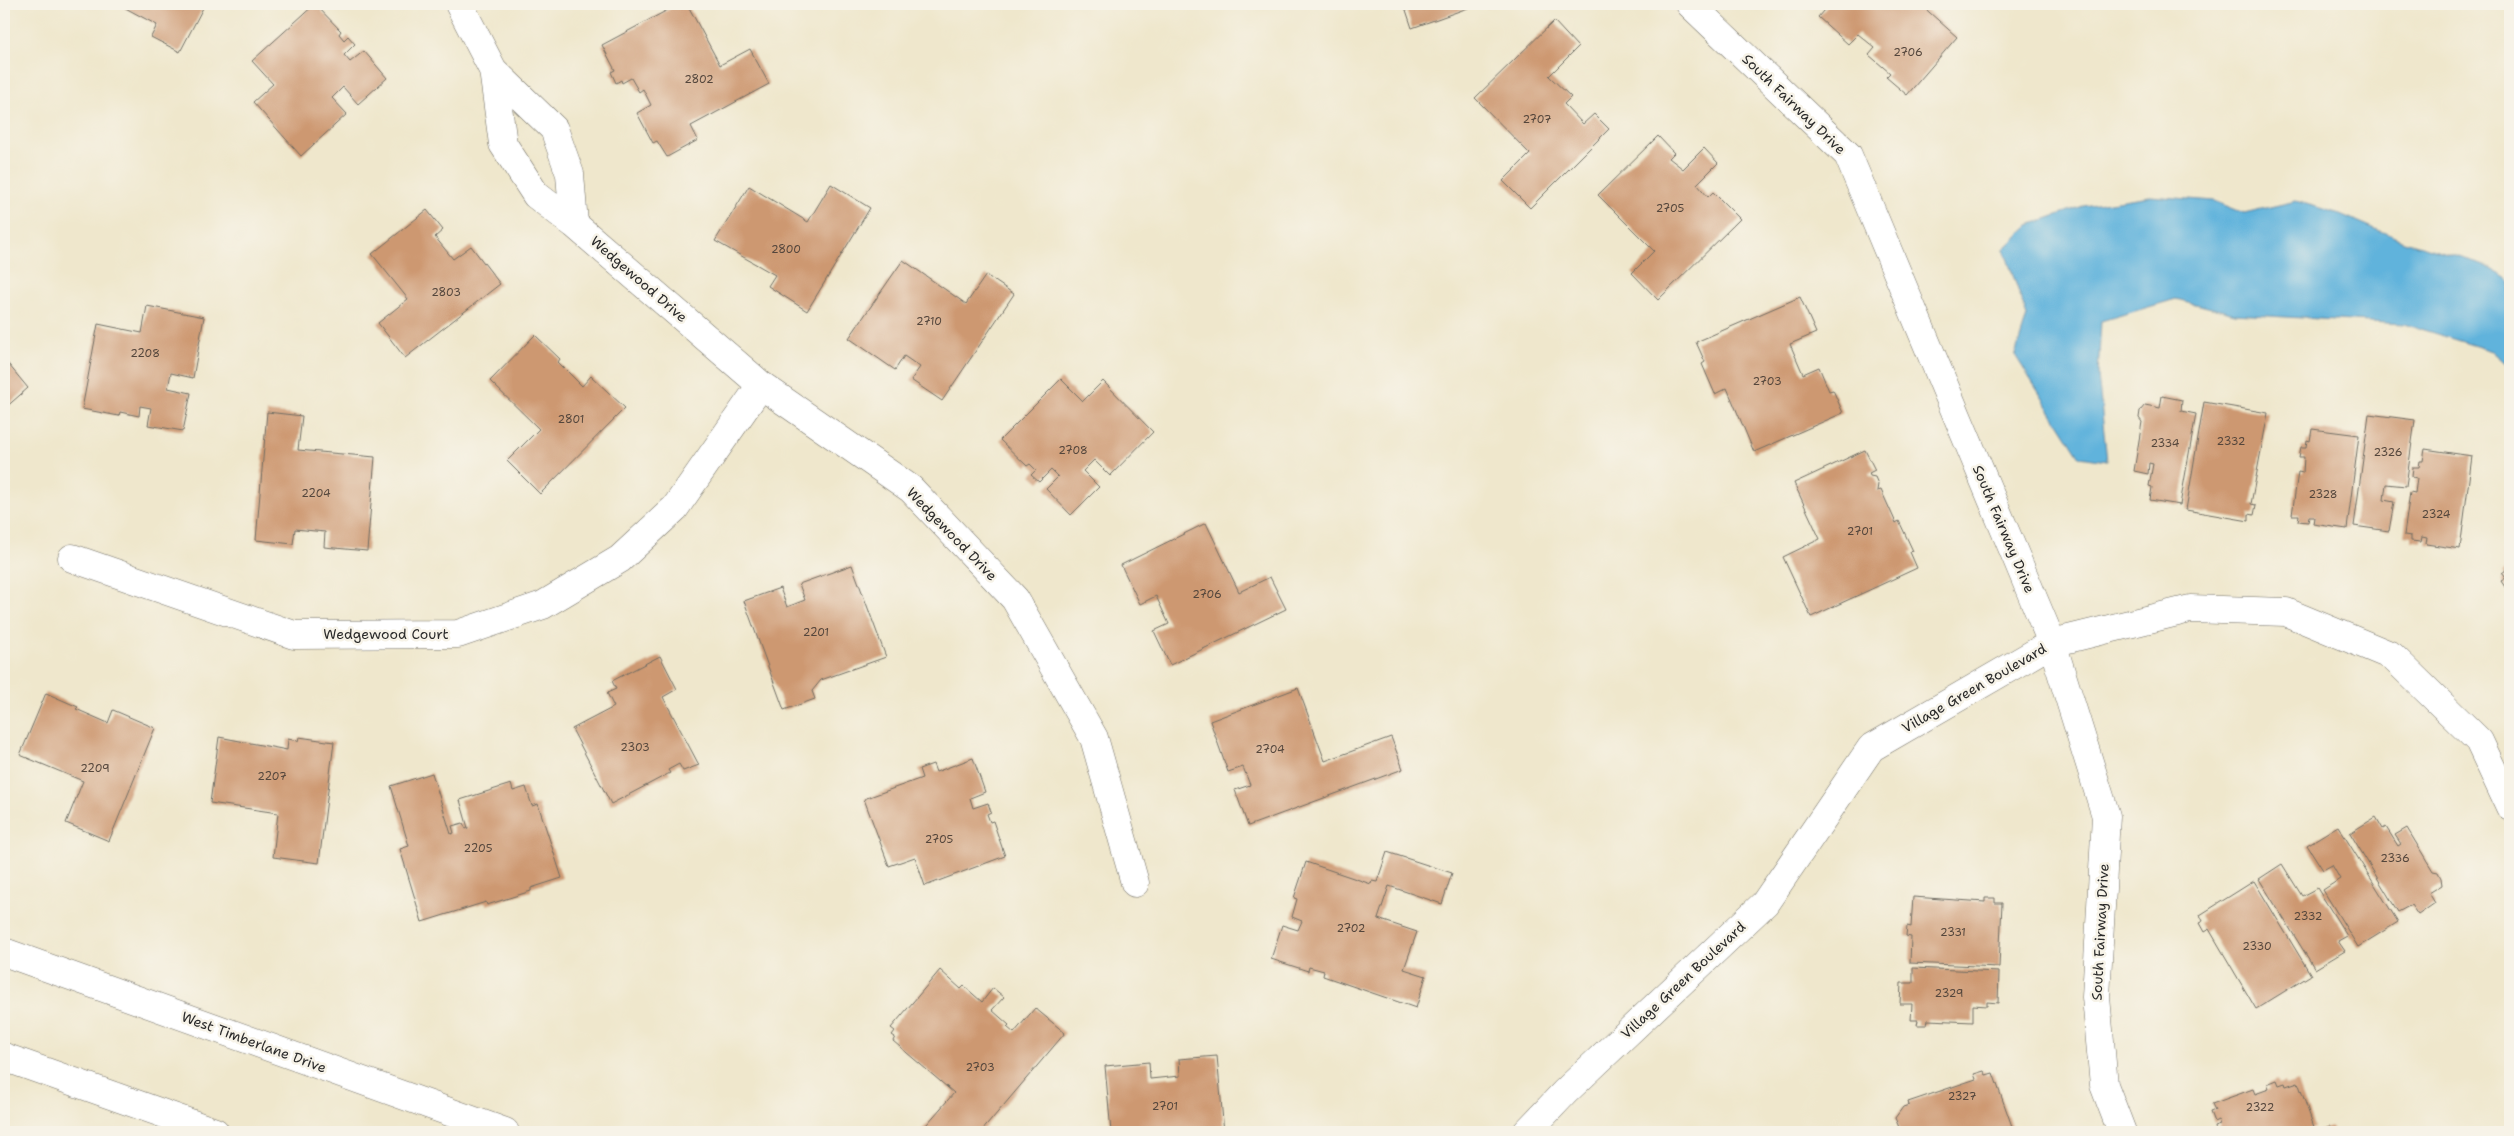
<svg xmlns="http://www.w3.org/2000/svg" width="2514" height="1136" font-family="'Shantell Sans',sans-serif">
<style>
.water{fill:#61b3dc;stroke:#466f84}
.building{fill:#cd9871}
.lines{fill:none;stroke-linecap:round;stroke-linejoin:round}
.street-casing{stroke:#706d63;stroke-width:29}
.street{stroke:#fff;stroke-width:28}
.labels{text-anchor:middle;stroke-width:5;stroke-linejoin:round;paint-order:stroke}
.number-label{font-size:11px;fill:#54463c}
.street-label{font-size:14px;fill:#2b2b2b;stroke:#f7f3e8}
</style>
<rect width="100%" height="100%" fill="#f7f3e8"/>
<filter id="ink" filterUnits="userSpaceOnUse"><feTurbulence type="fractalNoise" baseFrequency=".02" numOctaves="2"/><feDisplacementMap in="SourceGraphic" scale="10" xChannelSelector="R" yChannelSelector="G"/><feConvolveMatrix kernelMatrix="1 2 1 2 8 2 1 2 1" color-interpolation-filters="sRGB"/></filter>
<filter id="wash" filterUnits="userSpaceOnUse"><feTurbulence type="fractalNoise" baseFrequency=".0096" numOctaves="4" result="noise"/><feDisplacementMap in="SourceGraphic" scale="20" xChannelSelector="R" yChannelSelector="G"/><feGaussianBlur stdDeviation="1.12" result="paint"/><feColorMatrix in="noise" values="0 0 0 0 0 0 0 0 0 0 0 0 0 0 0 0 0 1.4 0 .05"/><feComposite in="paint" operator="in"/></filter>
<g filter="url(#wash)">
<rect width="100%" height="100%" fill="#efe7cc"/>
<path class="water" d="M2150,196L2214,201L2244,213L2296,201L2340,214L2404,241L2482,264L2510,280V367L2492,351L2404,324L2235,314L2176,299L2101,321L2098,375L2107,461L2080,457L2015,355L2027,316L2004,249L2029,225L2083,206Z"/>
<g id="blocks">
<path class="building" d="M118,4H205L180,52L151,37L157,25Z
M315,4L341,31L339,34L344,40L348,36L355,44L344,55L350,62L364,51L387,78L358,104L343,87L332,98L347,114L301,156L253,102L273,84L252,61Z
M679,4H687L720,65L750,49L769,84L691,126L698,140L667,157L657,141L653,143L637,113L651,105L643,89L639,92L631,78L622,83L621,80L616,83L611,72L615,70L602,45Z
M1404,4H1479L1412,28Z
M1486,4H1498L1487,8Z
M1829,4H1920L1957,37L1907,95L1886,77L1890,73L1869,55L1875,48L1858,34L1848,44L1818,17Z
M1554,21L1578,47L1549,76L1571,97L1564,104L1583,124L1594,114L1609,129L1530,208L1503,181L1530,154L1475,98Z
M1658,136L1674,153L1669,158L1683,169L1704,148L1718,163L1697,184L1708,197L1713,192L1740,219L1658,300L1632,273L1654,251L1598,195Z
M831,184L870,208L807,311L768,286L775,275L715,241L749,186L808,222Z
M427,210L443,230L435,237L453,259L471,246L500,284L405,358L378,323L408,299L372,254Z
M903,260L966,304L986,275L1014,294L942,401L911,380L920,367L904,356L895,370L849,338Z
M1800,297L1816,333L1790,344L1803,374L1819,367L1829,391L1833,390L1843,413L1754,452L1727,388L1715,394L1702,364L1705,362L1696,342Z
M147,306L204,317L193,378L171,373L168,388L191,393L183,431L148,425L151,408L140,406L139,416L120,412L119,416L82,409L98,324L142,333Z
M535,335L560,359L558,362L582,386L591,376L625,408L540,494L507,461L539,429L490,381Z
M4,359L28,388L4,409Z
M1061,379L1083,401L1103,381L1153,432L1110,476L1094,460L1083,471L1099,487L1071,515L1046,489L1058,477L1051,470L1039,482L1031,475L1036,470L1030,464L1027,466L1000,440Z
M2162,396L2182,400L2181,411L2196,414L2180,505L2150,500L2152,487L2149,486L2153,464L2149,463L2148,474L2134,471L2142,422L2139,418L2140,411L2145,405L2160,408Z
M2204,402L2268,413L2251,504L2256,505L2254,515L2249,514V521L2186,510Z
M267,412L302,416L298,450L375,457L367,551L324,547L325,532L295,529L293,544L256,540Z
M2369,414L2415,420L2406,486L2386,484L2384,500L2394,502L2389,531L2354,526Z
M2312,429L2359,435L2347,529L2313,524L2314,517H2309L2308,522L2298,521L2299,515H2292L2298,472L2303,473L2304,457H2299L2301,447H2306L2307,440L2310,441Z
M2425,449L2472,456L2460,549L2426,544L2427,538L2422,537L2421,542L2411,541V536L2404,535L2410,492L2415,493L2417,478L2412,477L2413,467H2419L2420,461H2423Z
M1865,450L1875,470L1869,473L1870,476L1875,477L1878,484L1877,491L1881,490L1896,523L1899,521L1913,551L1910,552L1917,568L1811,617L1783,557L1820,539L1794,483Z
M1206,523L1239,592L1270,577L1286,609L1170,665L1154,631L1169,624L1156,596L1140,604L1121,565Z
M852,565L886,657L821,680L812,691L815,699L784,710L744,601L780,588L787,607L805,600L799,584Z
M2510,567V588L2507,590L2501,581L2506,578L2502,573Z
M660,656L677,689L663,697L699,765L683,771L679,764L668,770L670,773L611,804L572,729L614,707L607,693L616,689L612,681Z
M1298,688L1325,761L1391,737L1403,769L1248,826L1235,790L1250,785L1243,767L1228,772L1210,721Z
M46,693L78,707L76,709L108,723L113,710L155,728L109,841L66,823L83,781L20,755Z
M219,737L287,750L288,739L298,741L299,737L334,742L319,863L273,857L278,813L210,803Z
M973,758L985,792L970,798L973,808L988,803L991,812L987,814L990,822L993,821L1005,856L925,886L915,857L889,866L864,799L922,778L919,769L933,764L936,772Z
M432,773L451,834L454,833L452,826L463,823L466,829L468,828L460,800L511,784L513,791L526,787L532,806L538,804L562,878L531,888V891L487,905L486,902L422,922L400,849L409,846L391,786Z
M2376,817L2383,829L2386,827L2398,846L2401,844L2395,835L2407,828L2433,871L2438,872L2441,878L2442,885L2429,893L2435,903L2418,915L2411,905L2398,912L2350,833Z
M2338,826L2398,922L2358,947L2323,890L2340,879L2332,865L2323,870L2307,845Z
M1387,852L1452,873L1442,904L1389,886L1378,919L1417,932L1404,969L1426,976L1416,1008L1323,976L1324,971L1309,967L1308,971L1271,959L1282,925L1298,930L1302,921L1292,917L1297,899L1294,898L1306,862L1371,884L1372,881L1377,882Z
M2282,864L2302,896L2317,888L2347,936L2338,941L2345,951L2315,969L2259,879Z
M2254,881L2311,975L2256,1009L2209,929L2204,932L2199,923L2203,921L2200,915Z
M1913,897L1985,902V898H1995V903H2002L1999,967L1910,963L1911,937L1906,936L1907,926L1911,927Z
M1913,968L1999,972L1998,1003L1987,1002V1006L1973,1005V1022L1928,1020L1927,1025H1917L1918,1020H1911L1912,1004H1900L1901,983H1913Z
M940,970L961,989L964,986L982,1002L993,988L1004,997L992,1010L1009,1025L1007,1027L1014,1033L1035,1008L1065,1033L981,1132H920L954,1093L893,1041L895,1037L892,1035L895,1031L891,1028Z
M1217,1056L1224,1132H1111L1105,1066L1149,1062L1150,1079L1180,1076L1179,1059Z
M1984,1071L1986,1075L1993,1073L2014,1132H1901L1895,1118L1903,1107L1909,1105L1908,1102L1976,1079L1974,1074Z
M2277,1080L2279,1085L2285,1083L2286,1086L2298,1082L2314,1127L2299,1132H2215L2214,1127L2220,1125L2218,1120L2214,1122L2210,1112L2215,1110L2212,1104L2253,1089L2255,1094L2269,1089L2267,1084Z
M2330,1126L2332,1132H2314Z"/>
</g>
</g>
<g filter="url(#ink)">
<use href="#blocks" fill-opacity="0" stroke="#706d63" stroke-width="1"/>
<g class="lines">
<defs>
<path id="street" d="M459,4L493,70L503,144L536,195L574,224L761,385L911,489L1015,599L1094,738L1135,883
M1690,4L1848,155L2052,643L2106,816L2096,997L2104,1085L2122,1132
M493,70L554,129L570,174L574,224
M72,558L294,635L458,634L543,605L620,559L675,508L761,385
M4,952L505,1132
M4,1057L215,1132
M1527,1132L1565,1092L1765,903L1871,748L2052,643L2190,609L2286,612L2392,656L2479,741L2510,807"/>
</defs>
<use href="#street" class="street-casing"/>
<use href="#street" class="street"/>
</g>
</g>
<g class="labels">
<g class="number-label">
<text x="1908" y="56">2706</text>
<text x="699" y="83">2802</text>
<text x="1537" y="123">2707</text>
<text x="1670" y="212">2705</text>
<text x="786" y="253">2800</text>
<text x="446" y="296">2803</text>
<text x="929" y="325">2710</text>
<text x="145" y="357">2208</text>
<text x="1767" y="385">2703</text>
<text x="571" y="423">2801</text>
<text x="2231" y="445">2332</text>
<text x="2165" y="447">2334</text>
<text x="1073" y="454">2708</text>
<text x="2388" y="456">2326</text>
<text x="316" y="497">2204</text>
<text x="2323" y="498">2328</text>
<text x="2436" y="518">2324</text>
<text x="1860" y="535">2701</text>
<text x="1207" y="598">2706</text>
<text x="816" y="636">2201</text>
<text x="635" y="751">2303</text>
<text x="1270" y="753">2704</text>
<text x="95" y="772">2209</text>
<text x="272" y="780">2207</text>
<text x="939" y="843">2705</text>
<text x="478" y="852">2205</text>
<text x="2395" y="862">2336</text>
<text x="2308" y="920">2332</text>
<text x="1351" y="932">2702</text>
<text x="1953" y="936">2331</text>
<text x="2257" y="950">2330</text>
<text x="1949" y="997">2329</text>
<text x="980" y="1071">2703</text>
<text x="1962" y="1100">2327</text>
<text x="1165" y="1110">2701</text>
<text x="2260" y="1111">2322</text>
</g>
<g class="street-label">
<text transform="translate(1794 104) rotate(44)" y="5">South Fairway Drive</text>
<text transform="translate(639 279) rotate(41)" y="5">Wedgewood Drive</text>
<text transform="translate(2004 529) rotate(67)" y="5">South Fairway Drive</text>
<text transform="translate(952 534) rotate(46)" y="5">Wedgewood Drive</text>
<text x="386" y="639">Wedgewood Court</text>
<text transform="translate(1974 688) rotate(-30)" y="5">Village Green Boulevard</text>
<text transform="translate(2100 932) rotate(-87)" y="5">South Fairway Drive</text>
<text transform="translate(1683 980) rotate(-43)" y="5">Village Green Boulevard</text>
<text transform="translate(254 1042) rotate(20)" y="5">West Timberlane Drive</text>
</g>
</g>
<rect width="2514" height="1136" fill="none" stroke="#f7f3e8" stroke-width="20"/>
</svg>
